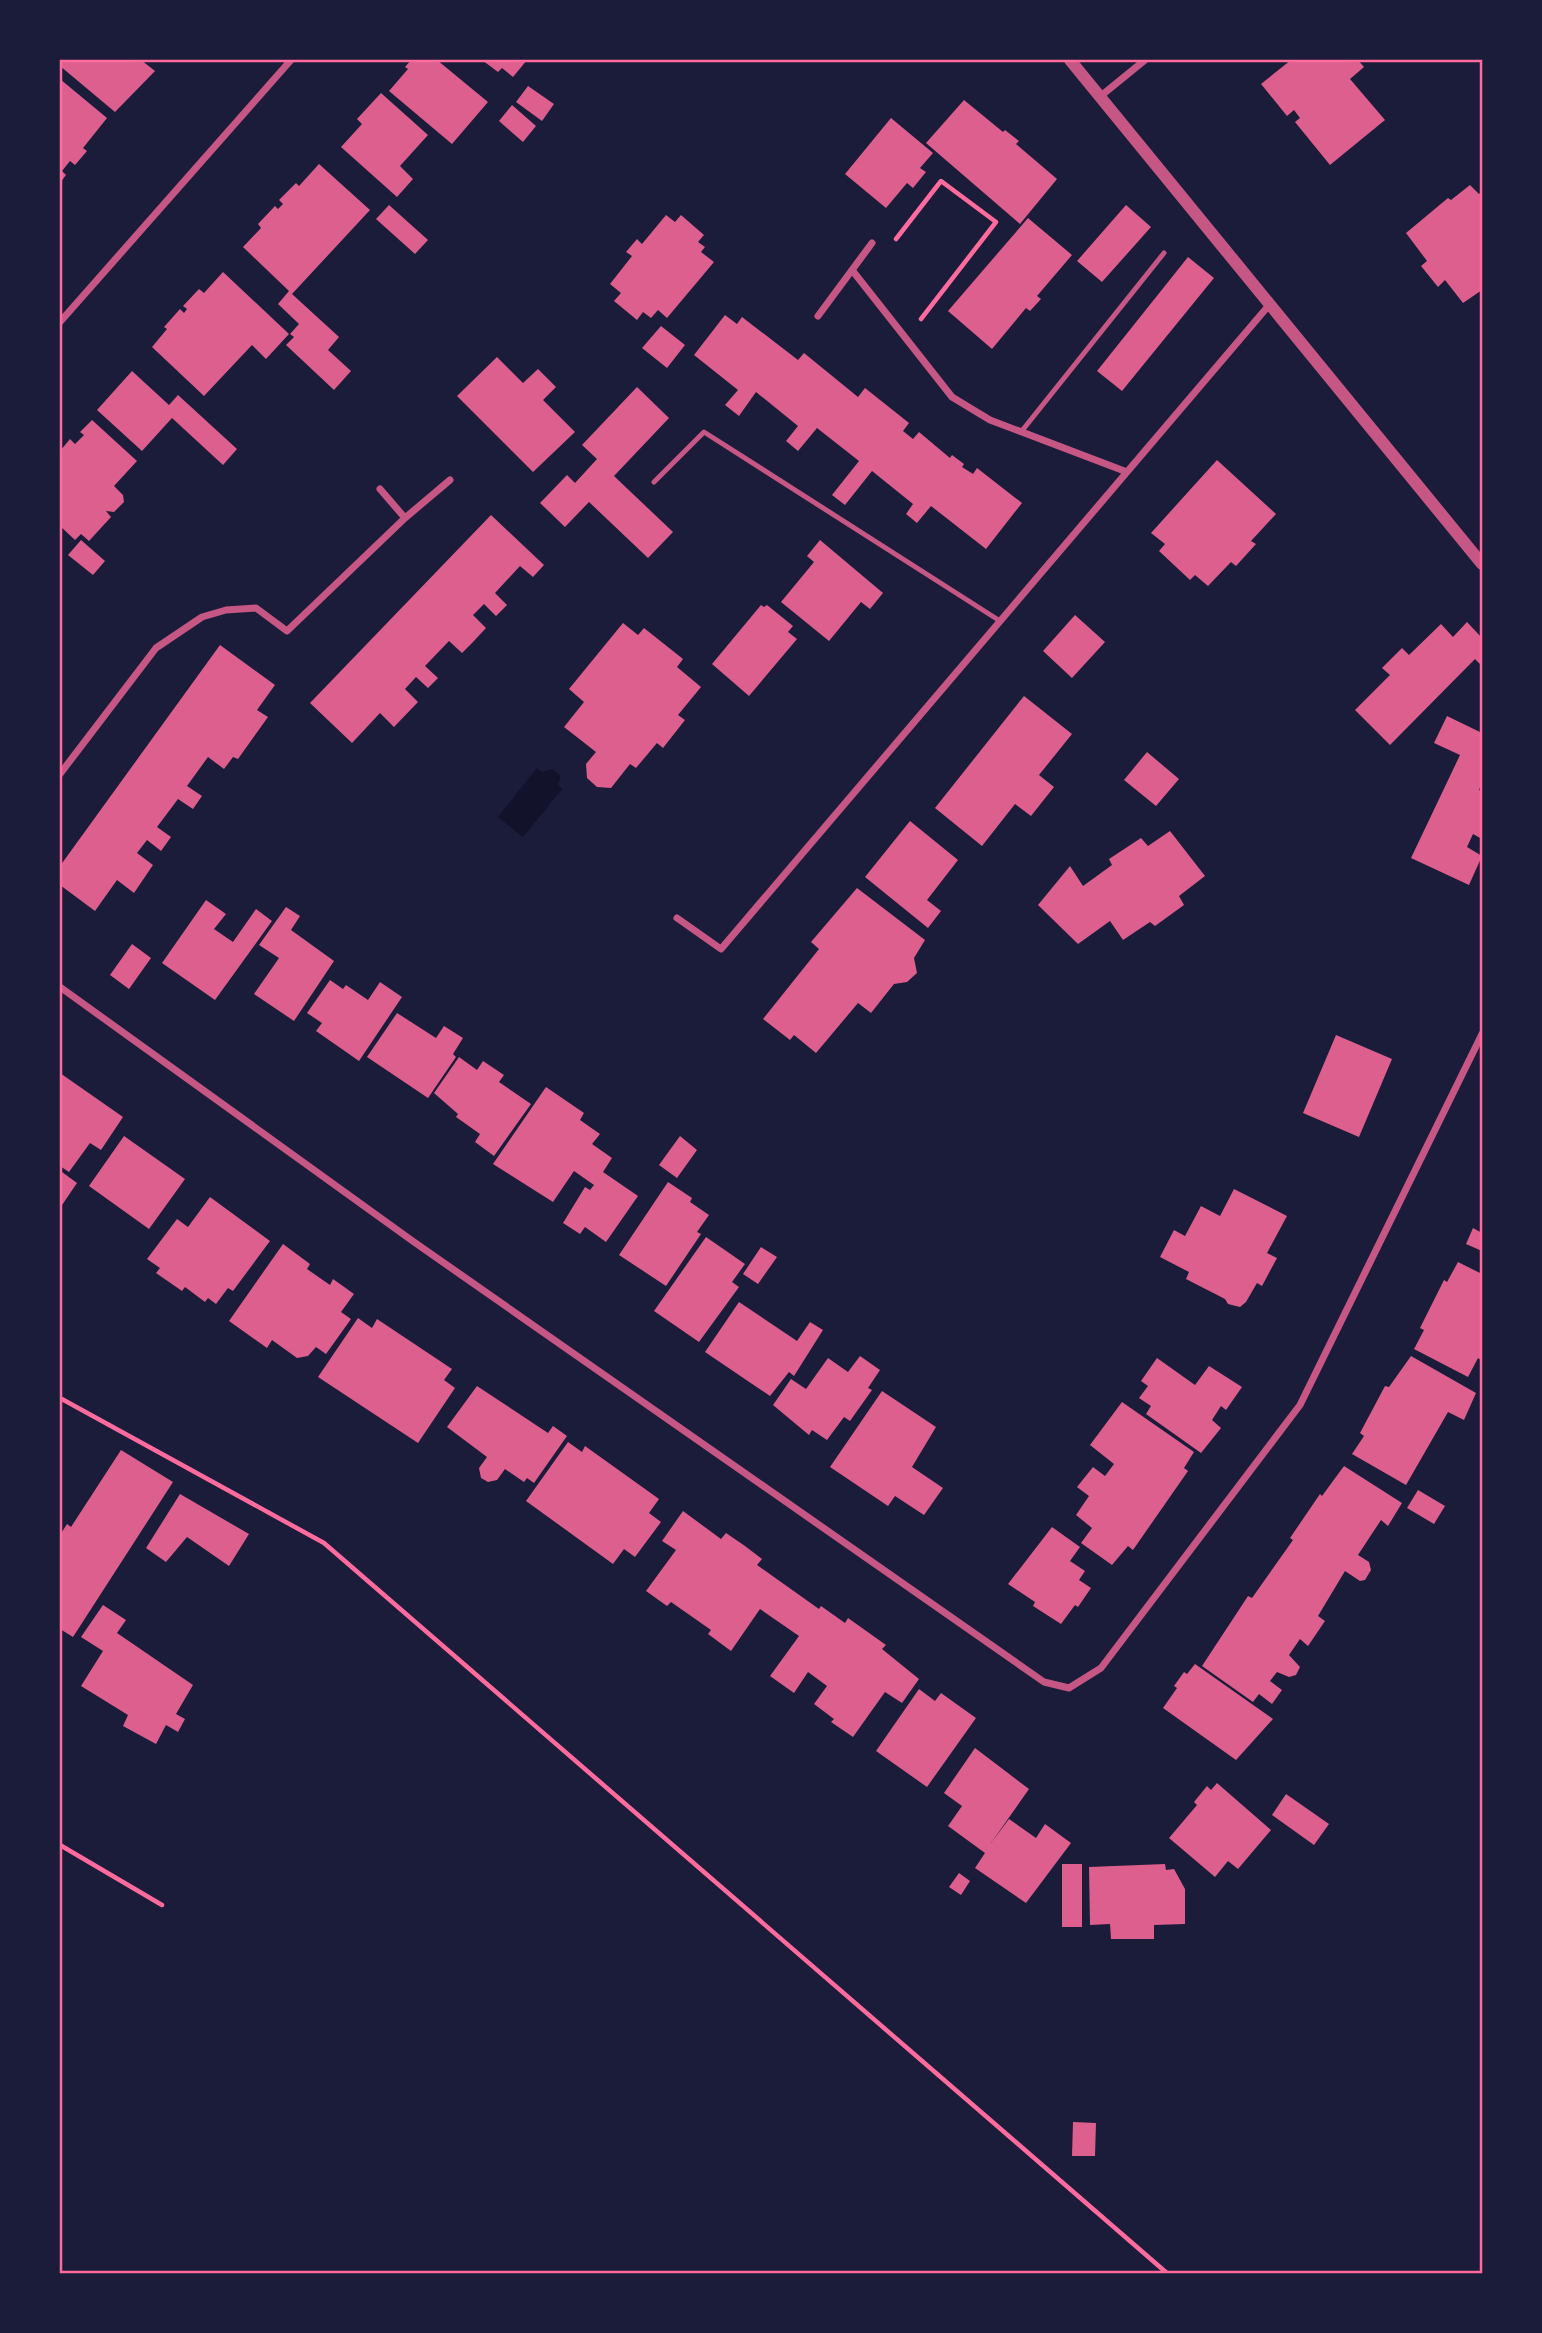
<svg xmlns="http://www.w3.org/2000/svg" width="1542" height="2333" font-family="Ubuntu,sans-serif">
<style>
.water{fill:#12122b}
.building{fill:#dd5f8e}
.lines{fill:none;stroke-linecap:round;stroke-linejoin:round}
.path{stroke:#ff6b9d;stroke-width:4.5}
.service{stroke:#c65784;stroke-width:5}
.minor{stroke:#c65784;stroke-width:7}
.tertiary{stroke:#c65784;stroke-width:12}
.neatline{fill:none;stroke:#ff6b9d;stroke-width:2.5}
</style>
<rect width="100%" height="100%" fill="#1b1b3a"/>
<path class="water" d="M537,768L542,772L552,769L559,774L560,779L558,785L562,789L523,837L498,817Z"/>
<path class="building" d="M60,60H141L155,71L115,112L60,66Z
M411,60H437L488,102L452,144L389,91L408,69L405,67Z
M482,60H527L513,77L502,68L498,72Z
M1291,60H1358L1364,67L1350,79L1385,120L1330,165L1295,122L1300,118L1294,110L1287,116L1261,84Z
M60,79L107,118L83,148L87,151L75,165L70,161L62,171L66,175L60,183Z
M528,86L554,104L542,121L516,102Z
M381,93L428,135L400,166L413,179L397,197L341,147L362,124L357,119Z
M964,100L1003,132L1005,130L1019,141L1016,144L1057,179L1020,224L926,143Z
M512,105L536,126L523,142L499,121Z
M891,118L933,153L920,168L926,172L913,188L907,183L886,208L845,174Z
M319,164L370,210L292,294L339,337L328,350L351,371L334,390L286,345L294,337L290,334L299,324L278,304L289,291L243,247L261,228L258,224L275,206L278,209L283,204L279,200L296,183L299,186Z
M1470,185L1479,194L1482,192V290L1463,303L1445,280L1438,287L1421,266L1427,261L1406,233L1448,198L1451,200Z
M389,205L428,240L415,254L376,219Z
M1126,205L1151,227L1102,282L1077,261Z
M666,215L675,222L681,215L704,235L698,242L705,247L701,252L714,262L667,318L658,310L651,318L643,312L637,320L614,301L621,293L610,284L632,256L626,252L637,239L642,244Z
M1028,218L1072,255L1037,296L1041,299L1030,311L1026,308L992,349L948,311Z
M1188,257L1214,278L1122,391L1097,371Z
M223,272L289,334L266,359L252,345L204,396L152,347L167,329L164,327L180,309L184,313L187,309L183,306L199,289L204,293Z
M725,315L737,324L742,317L798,360L804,353L858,397L865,388L909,423L903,431L913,439L919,432L950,458L952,455L964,464L962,467L973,474L977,468L1022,503L986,549L931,506L917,523L906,514L913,504L872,471L845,505L832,495L859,461L817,428L798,451L786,441L798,426L756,392L739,416L725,405L738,390L694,355Z
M661,326L685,345L667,368L642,348Z
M497,357L523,383L538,369L556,387L543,400L575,432L533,472L457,396Z
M132,371L169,405L178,395L237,449L223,465L172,418L142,451L97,410Z
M637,387L669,418L614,476L673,532L648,558L589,502L565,527L540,503L567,475L575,483L597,459L582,445Z
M92,420L137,461L114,486L123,495L124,502L114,512L106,511L111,517L89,541L81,534L75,540L60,526V451L70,439L75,444L84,435L80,432Z
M1217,460L1276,514L1251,541L1256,544L1236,566L1231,562L1208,586L1195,575L1190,580L1159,551L1165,544L1151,533Z
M491,515L544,565L533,577L520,566L495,593L507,605L496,616L484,604L473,615L486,628L473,642L462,653L449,641L425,666L438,678L428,688L416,677L405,689L418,702L394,727L380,713L352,743L310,703Z
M81,540L105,561L93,575L68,555Z
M820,540L883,593L870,609L861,602L829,641L781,602L814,562L807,556Z
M761,605L764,607L767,605L793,626L788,632L797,639L749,696L712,664Z
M1075,615L1105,642L1072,678L1043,651Z
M1467,622L1482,638V666L1475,659L1390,745L1355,710L1390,675L1382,668L1402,648L1409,655L1441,624L1453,637Z
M623,623L638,635L644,628L683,659L677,667L701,687L678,715L685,720L663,748L657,743L636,768L630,764L611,788L597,787L587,778L586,764L596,752L564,727L584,702L569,689Z
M220,645L275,685L257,710L268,717L238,759L233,757L224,769L208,757L187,786L202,796L193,809L178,799L157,827L171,837L161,851L147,840L137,853L153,865L134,893L117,880L95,911L60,885V866Z
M1024,696L1072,734L1039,775L1054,787L1031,816L1015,804L982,846L935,808Z
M1447,716L1482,733V782L1479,790L1482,792V839L1473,834L1467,847L1482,856L1469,885L1411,858L1460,755L1434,743Z
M1147,752L1179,779L1156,806L1124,780Z
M910,821L958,860L927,900L941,911L928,928L865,877Z
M1170,831L1205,876L1179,896L1184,905L1155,926L1150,922L1123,940L1110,921L1078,944L1038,905L1070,866L1083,886L1112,865L1109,859L1141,838L1148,846Z
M857,888L925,940L914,958L917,973L907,982L894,984L871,1013L858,1003L816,1053L794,1035L790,1040L763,1019L819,949L811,942Z
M206,900L226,914L214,929L233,942L256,909L272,921L215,1000L162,963Z
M286,907L300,916L291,930L334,961L294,1021L254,994L279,958L259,945Z
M132,944L151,958L129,989L110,975Z
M330,980L343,989L346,985L368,1000L380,982L402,997L359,1061L316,1031L322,1023L307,1013Z
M397,1013L436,1038L444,1026L463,1038L453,1054L456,1057L428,1098L367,1057Z
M1336,1035L1392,1059L1359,1137L1303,1113Z
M459,1057L477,1070L483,1061L504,1075L499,1082L531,1104L494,1156L475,1142L480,1134L456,1117L458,1114L434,1093Z
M60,1073L123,1117L101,1150L90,1143L69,1172L60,1166Z
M546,1087L584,1113L580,1120L600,1134L592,1144L612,1158L603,1172L638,1196L606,1242L585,1227L580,1234L563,1223L585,1187L590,1190L594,1185L574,1171L553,1202L493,1164Z
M124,1136L185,1179L149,1229L89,1186Z
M680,1136L697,1150L677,1178L659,1165Z
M62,1172L77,1183L60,1208V1176Z
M668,1182L692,1198L690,1202L709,1215L697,1232L701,1234L666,1286L619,1255Z
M1234,1189L1287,1216L1267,1253L1277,1258L1262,1286L1257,1283L1246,1302L1240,1307L1228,1304L1225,1299L1186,1279L1189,1272L1160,1257L1174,1230L1185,1236L1201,1206L1220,1216Z
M210,1197L270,1241L233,1291L228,1288L216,1304L208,1298L205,1302L185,1287L182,1291L156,1273L160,1268L147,1259L177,1219L188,1227Z
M1473,1228L1482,1233V1251L1466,1244Z
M706,1237L745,1264L732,1282L739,1287L699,1342L654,1311Z
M283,1244L310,1264L307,1269L330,1285L333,1279L354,1294L341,1312L351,1319L326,1354L316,1347L308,1356L297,1358L272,1340L267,1348L229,1321Z
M761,1247L777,1257L758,1284L743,1274Z
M1458,1262L1482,1274V1361L1478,1358L1468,1377L1414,1349L1424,1330L1420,1328L1444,1280L1447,1282Z
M739,1302L797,1341L810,1322L823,1330L794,1376L789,1372L770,1396L705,1352Z
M358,1318L372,1328L377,1319L452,1369L444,1380L455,1388L418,1443L318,1377Z
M860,1356L880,1370L868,1388L872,1390L850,1421L844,1417L827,1440L812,1430L809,1435L773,1405L791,1379L806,1389L828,1358L848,1372Z
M1411,1356L1476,1393L1464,1420L1448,1412L1406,1485L1352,1454L1364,1436L1360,1433L1385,1386L1389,1387Z
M1157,1358L1195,1385L1209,1366L1242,1387L1226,1410L1221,1406L1212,1420L1221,1428L1201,1453L1146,1414L1151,1406L1139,1398L1148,1386L1141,1381Z
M477,1386L548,1433L553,1426L567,1436L534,1483L527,1478L524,1482L505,1469L497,1480L488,1482L481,1478L479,1468L487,1457L447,1427Z
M882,1391L936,1427L912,1467L943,1488L924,1515L895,1496L888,1506L830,1467Z
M1122,1402L1194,1452L1184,1468L1188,1471L1133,1550L1128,1546L1112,1565L1081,1543L1092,1528L1076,1515L1089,1496L1077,1487L1093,1467L1105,1476L1114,1464L1090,1445Z
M568,1442L582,1452L585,1446L659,1499L649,1513L661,1522L635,1557L624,1549L613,1564L526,1501Z
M121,1450L173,1482L73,1637L60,1629V1535L67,1524L71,1527Z
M1344,1466L1402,1503L1388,1526L1381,1520L1358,1555L1369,1562L1371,1570L1365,1580L1360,1581L1345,1571L1318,1616L1325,1621L1308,1646L1300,1639L1289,1655L1300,1667L1296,1675L1289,1677L1277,1672L1270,1681L1282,1690L1272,1704L1259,1694L1253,1702L1202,1666L1248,1596L1252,1598L1293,1540L1290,1538L1320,1494L1322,1496Z
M1418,1490L1445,1506L1434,1524L1407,1508Z
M180,1494L249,1534L229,1566L187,1537L166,1562L146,1548Z
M683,1511L721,1539L726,1533L745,1546L762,1559L757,1565L819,1609L821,1606L845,1623L848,1618L886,1645L882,1649L919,1679L902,1703L885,1692L853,1737L831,1722L834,1719L814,1704L827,1686L808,1672L794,1693L770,1676L799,1636L760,1609L731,1651L708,1634L711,1630L671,1602L667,1606L646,1591L676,1550L662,1541Z
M1052,1527L1080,1547L1070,1561L1085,1571L1079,1580L1091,1588L1078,1607L1075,1605L1061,1624L1033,1606L1035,1602L1008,1584Z
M103,1605L126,1620L117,1633L193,1685L176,1714L185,1719L178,1732L166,1725L156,1744L123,1726L128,1715L81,1686L103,1651L81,1637Z
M1195,1664L1273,1719L1236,1760L1163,1708L1177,1688L1174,1686L1184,1672L1187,1674Z
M919,1689L935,1701L941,1693L976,1718L927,1787L876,1751Z
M975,1748L1029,1789L991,1843L1009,1819L1036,1838L1045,1824L1071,1843L1026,1903L975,1868L985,1853L948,1826L962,1806L944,1793Z
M1217,1783L1271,1830L1238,1869L1228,1861L1215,1877L1169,1838L1197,1805L1194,1802L1207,1786L1211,1790Z
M1286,1794L1329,1824L1314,1845L1272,1815Z
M1062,1864H1082V1927H1062Z
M1165,1864L1166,1870L1174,1869L1185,1889V1924L1154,1925V1939H1111L1110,1924L1090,1925L1089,1867Z
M959,1873L970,1881L961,1895L949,1887Z
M1073,2122L1096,2123L1095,2156H1072Z"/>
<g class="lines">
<path class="path" d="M896,239L941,181L996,222L921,319
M60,1398L324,1543L1168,2274
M60,1845L162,1905"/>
<path class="service" d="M1021,432L1164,253
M654,482L704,432L1000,621"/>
<path class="minor" d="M1102,95L1145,60
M852,270L952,397L990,420L1127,472
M818,316L872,243
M60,322L291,60
M380,489L405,518
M60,774L156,648L202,617L226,610L256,608L287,631L405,518L450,480
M677,918L721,949L1270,304
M60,987L414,1242L1044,1682L1069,1688L1101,1668L1300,1405L1482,1034"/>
<path class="tertiary" d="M1070,60L1482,564"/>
</g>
<rect width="1542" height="2333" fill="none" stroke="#1b1b3a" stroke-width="122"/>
<rect x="61" y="61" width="1420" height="2211" class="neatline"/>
</svg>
